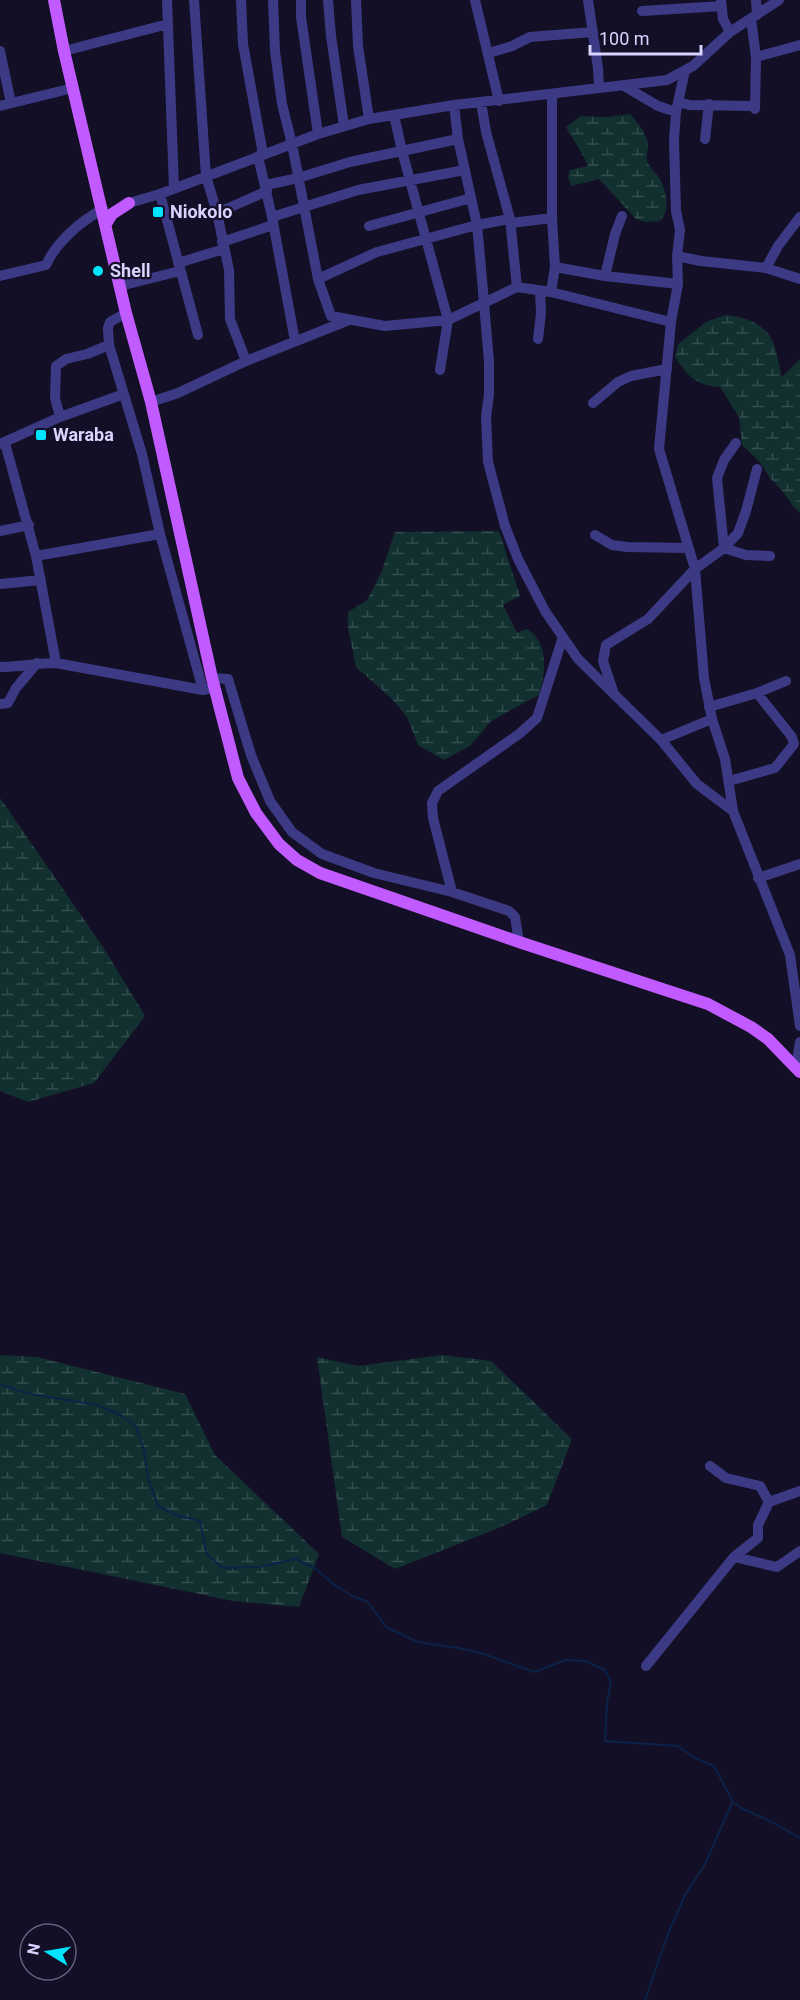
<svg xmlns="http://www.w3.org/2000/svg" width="800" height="2000" font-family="Roboto,sans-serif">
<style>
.wetland{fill:url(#wetland-marsh)}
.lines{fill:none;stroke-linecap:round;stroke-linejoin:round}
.stream{stroke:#0c2248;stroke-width:2}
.minor{stroke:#3d3a85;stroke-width:10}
.major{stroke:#c25bff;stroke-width:12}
.poi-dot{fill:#00e5ff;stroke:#130f26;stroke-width:2}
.labels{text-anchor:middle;stroke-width:4.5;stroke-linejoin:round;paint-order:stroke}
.poi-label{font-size:18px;font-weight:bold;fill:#d9d4ff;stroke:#130f26;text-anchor:start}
</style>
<defs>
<pattern id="wetland-marsh" width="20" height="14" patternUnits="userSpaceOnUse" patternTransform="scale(1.5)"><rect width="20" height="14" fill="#12302f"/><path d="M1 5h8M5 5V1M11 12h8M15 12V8" fill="none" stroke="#344d4e"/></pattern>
</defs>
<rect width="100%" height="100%" fill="#130f26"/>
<path class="wetland" d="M630,114C638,123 648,134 648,147C648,151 646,157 647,161C649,168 658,174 661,181C667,194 670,211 660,221L646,222L636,219L599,179L571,186L568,177L570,170L588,166C582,152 573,140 566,127L581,116L607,117Z
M725,315C741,316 760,322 769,335C776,344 779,366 782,377L800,359V513L793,506L784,493L770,478L759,461L742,445L739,417L720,387C695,385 689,377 675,357L678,344L706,322Z
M499,531L520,596L503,605L517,633L527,629C549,642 546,673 539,695L491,721L470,746L444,760L418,745L407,717L392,699L356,667L348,628V612L367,600L381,573L395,532Z
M0,798L105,950L145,1016L94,1083L28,1102L0,1091Z
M0,1355L37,1357L185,1394L215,1455L319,1554L299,1607L233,1601L0,1553Z
M442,1355L491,1361L572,1439L547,1505L501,1527L395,1569L342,1537L317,1357L358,1366Z"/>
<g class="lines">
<path class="stream" d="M0,1385L31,1394L96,1405L117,1413L136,1426L144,1450L148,1478L158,1506L176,1515L200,1521L207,1555L223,1568L259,1567L296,1559L316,1569L336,1586L352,1596L368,1602L386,1627L418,1642L458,1648L484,1654L534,1672L565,1660L585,1661L605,1670L611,1682L607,1702L605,1741L678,1746L695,1758L714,1766L733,1802L743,1809L770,1821L800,1838
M645,2000L668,1934L685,1895L705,1864L732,1803"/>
<path class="minor" d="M167,0L174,188
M194,0L206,176L217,213L229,270L230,319L246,361
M241,0L243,44L263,154
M273,0L275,51L282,104L292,144L318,279L331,316L385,326L448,320L517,287L551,292L671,322
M301,0V17L318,134
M328,0L331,36L344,126
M356,0L358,46L369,119
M475,0L499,101
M588,0L598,68L599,88
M721,0L723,19L730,32
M756,0L757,15
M642,11L722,6
M751,19L756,57L755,109
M0,51L11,103
M64,51L168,24
M489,53L512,46L530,37L593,32
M756,57L800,45
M685,70L676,112L674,140L676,211L680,230L677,256L678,284L671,322L659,449L695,569L704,678L712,719L725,759L733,811L790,955L800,1026
M624,86L658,106L676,112
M481,102L486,132L510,219L517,287
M679,102L689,105L754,106
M454,105L458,139L477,225L481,268L489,362V394L486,417L488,462L505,526L518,559L545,611L578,659L661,740L697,784L733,811
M0,106L73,88
M394,115L402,151L448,320L440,370
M705,139L709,104
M258,156L272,217L295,341
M266,185L298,178L350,162L458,139
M160,194L198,335
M129,203L160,194L318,134L369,119L454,105L667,80L693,66L730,32L779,0
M217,213L267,191
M272,217L358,190L465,170
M511,223L552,218
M369,226L471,198
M222,242L273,225
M677,256L701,261L766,268L800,279
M178,263L224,249
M555,267L605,276L678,284
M766,268L778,246L800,217
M0,276L46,265C57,241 81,221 103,209
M605,276L615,234L622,216
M318,279L377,252L477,225L510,219
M120,286L180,271
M551,292L555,267L552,218V95
M126,313L110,322L108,328L109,345L142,454L160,534L203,690
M538,339L541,313L540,291
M151,402L178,393L246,361L349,320
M593,403L618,382L631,376L667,369
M60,417L55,398L56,366L66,359L87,354L109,345
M5,443L36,556L56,663
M736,443L724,460L717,478L724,548L746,555L770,556
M0,444L60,417L124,394
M0,531L29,525
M595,535L612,545L627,547L687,548
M36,556L160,534
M0,584L41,580
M0,667C19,667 37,663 56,663L203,690L208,689
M212,678L228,679L251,755L270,801L292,832L322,854L374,873L452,892L509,911L515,917L519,942
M613,691L603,661L606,645L648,619L695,569L724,548L738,533L746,511L757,469
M0,704L8,703L16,688L37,663
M709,707L757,693L786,681
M661,740L712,719
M729,781L775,768L794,744L792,737L757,693
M758,878L800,864
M452,892L433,818L432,803L438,791L519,734L537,718L563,637
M796,1067L800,1042
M710,1466L726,1478L760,1486L769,1502
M734,1557L777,1567L800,1551
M646,1666L734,1557L758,1538V1525L769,1502L800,1491"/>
<path class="major" d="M54,0L64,51L126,313L151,402L212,678L238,778L256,813L279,844L297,860L320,873L519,942L708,1004L751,1027L768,1039L800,1072
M106,224L112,214L129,203"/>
</g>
<g class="poi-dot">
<rect x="152" y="206" width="12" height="12" rx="3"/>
<circle cx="98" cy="271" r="6"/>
<rect x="35" y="429" width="12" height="12" rx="3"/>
</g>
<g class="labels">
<g class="poi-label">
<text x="170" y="218">Niokolo</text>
<text x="110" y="277">Shell</text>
<text x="53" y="441">Waraba</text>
</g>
</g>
<g transform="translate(48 1952) rotate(281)"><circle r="28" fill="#130f26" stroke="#625e7d" stroke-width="1.5"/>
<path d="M0-4.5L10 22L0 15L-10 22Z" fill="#00e5ff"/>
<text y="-9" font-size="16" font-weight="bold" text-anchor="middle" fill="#d9d4ff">N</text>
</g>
<path d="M590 45v9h111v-9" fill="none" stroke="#d9d4ff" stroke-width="3"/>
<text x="599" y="45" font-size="18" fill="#d9d4ff" stroke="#130f26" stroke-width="4.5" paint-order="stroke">100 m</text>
</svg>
